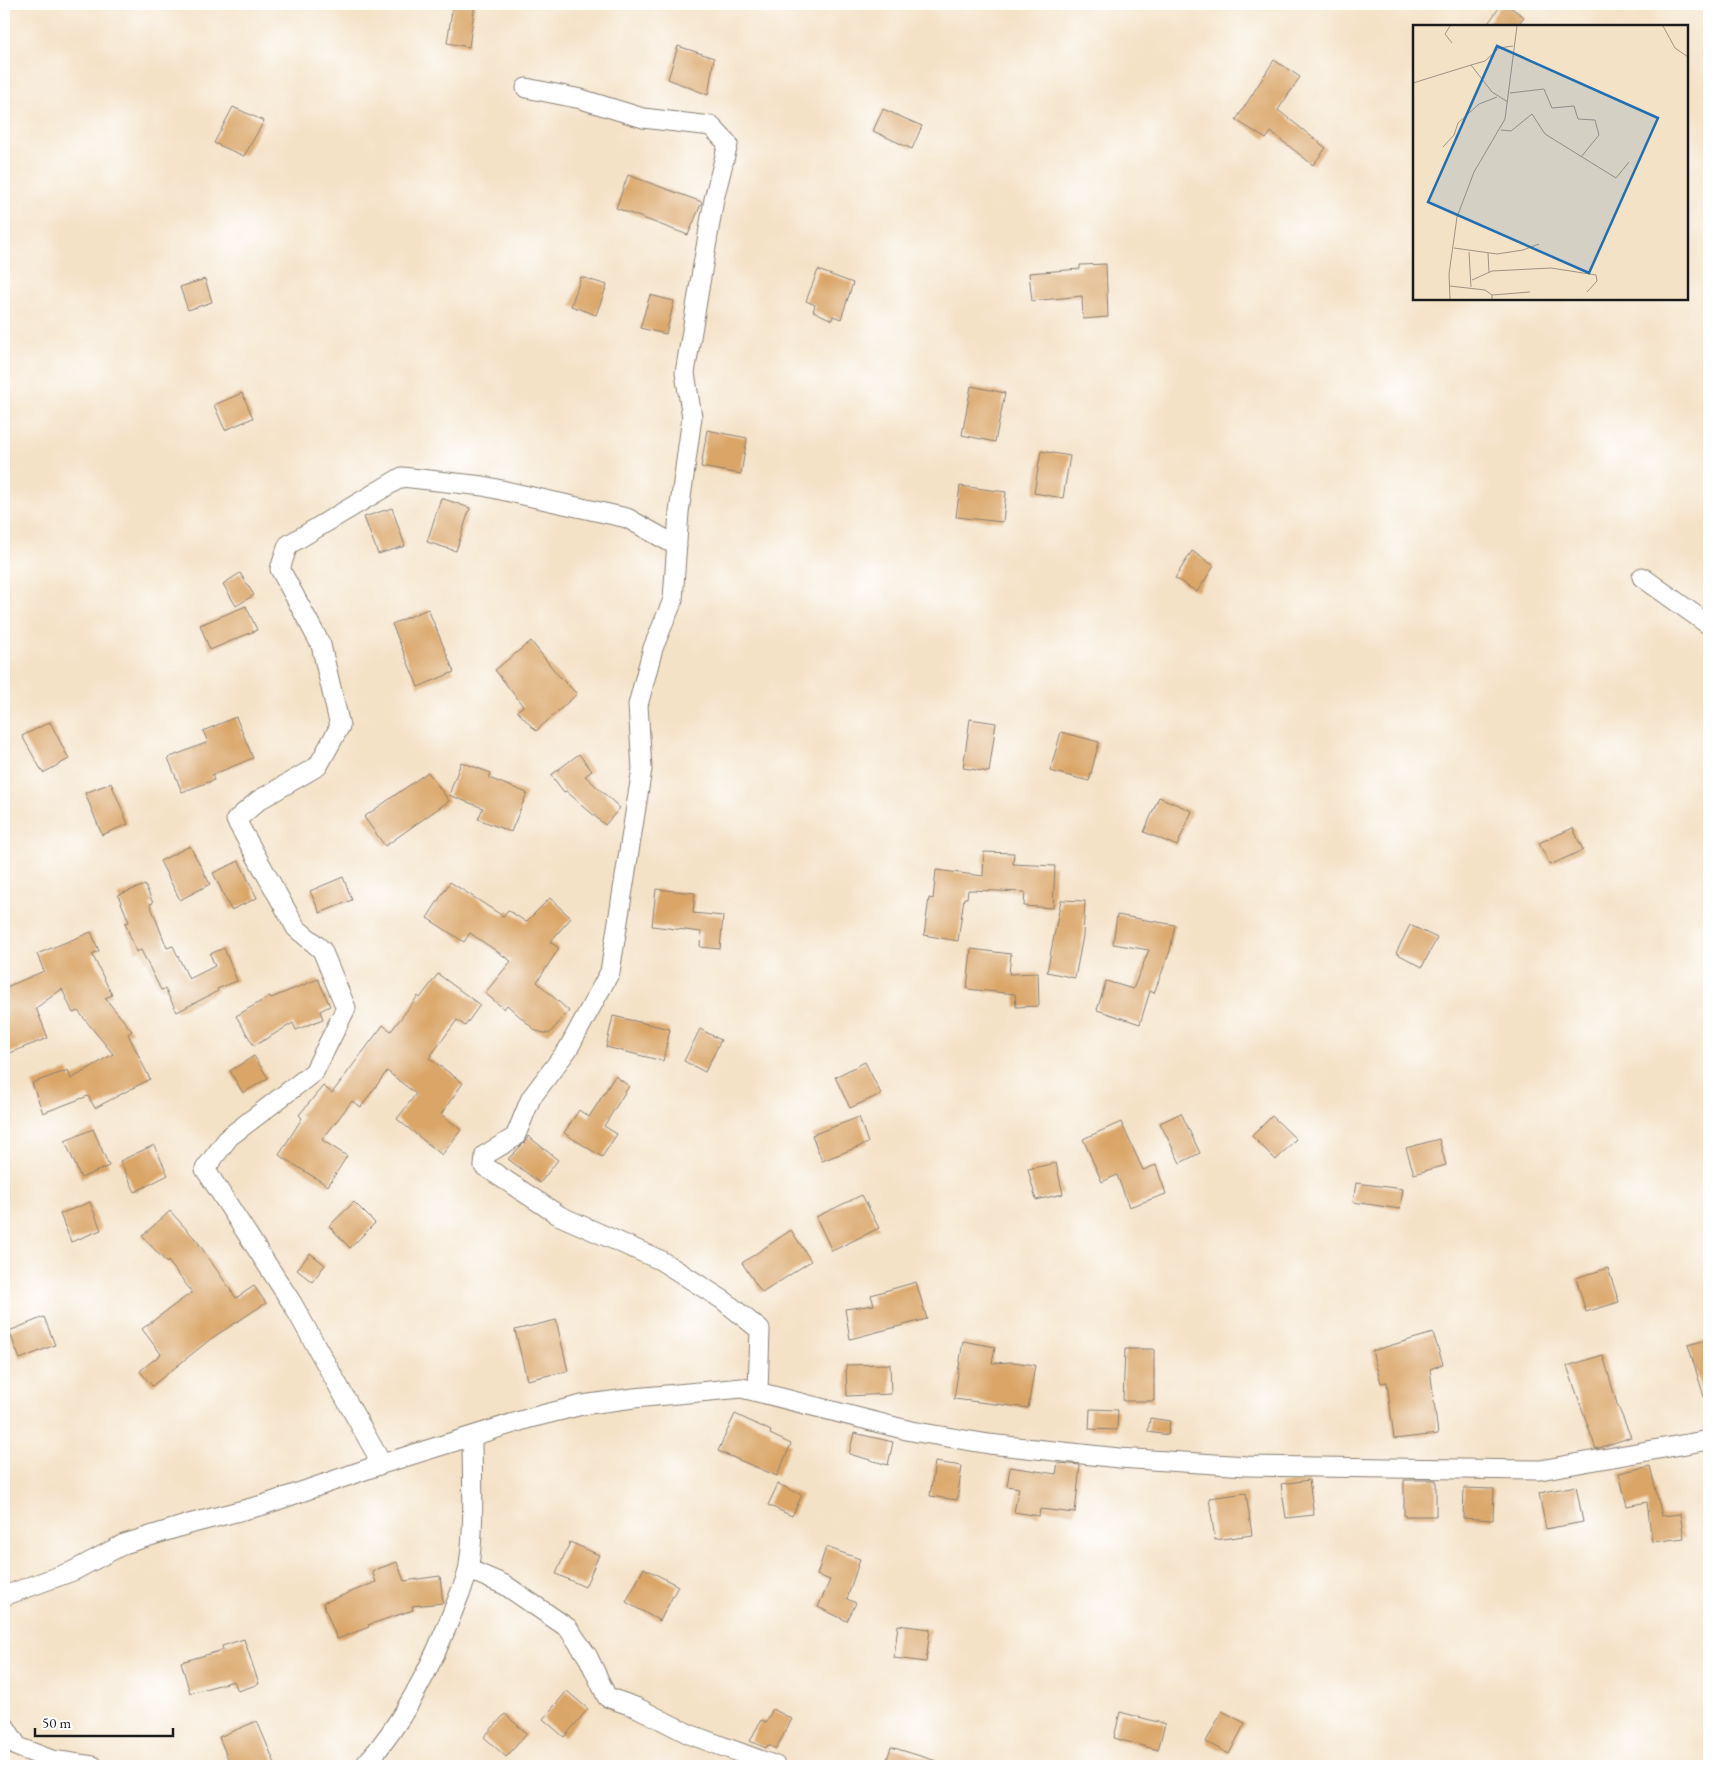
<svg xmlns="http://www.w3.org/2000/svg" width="1713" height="1770" font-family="'EB Garamond',serif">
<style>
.building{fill:#daa668}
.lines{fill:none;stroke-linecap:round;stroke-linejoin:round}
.minor-casing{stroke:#887f72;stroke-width:21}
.minor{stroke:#fff;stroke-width:19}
.inset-road{fill:none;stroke:#9e9383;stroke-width:1}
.view{fill:#1f6fb2;fill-opacity:0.15;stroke:#1f6fb2;stroke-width:2.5}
.inset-edge{fill:none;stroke:#1c1c1c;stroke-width:2.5}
</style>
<rect width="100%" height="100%" fill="#fff"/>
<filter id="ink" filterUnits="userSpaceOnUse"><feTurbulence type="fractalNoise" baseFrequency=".02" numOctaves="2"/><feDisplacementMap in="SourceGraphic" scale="10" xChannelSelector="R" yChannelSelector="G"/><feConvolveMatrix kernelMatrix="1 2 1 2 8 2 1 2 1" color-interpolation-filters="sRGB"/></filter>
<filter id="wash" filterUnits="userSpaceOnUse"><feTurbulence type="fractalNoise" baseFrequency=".0096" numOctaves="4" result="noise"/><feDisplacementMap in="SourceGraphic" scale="20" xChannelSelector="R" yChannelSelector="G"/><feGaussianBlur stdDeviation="1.12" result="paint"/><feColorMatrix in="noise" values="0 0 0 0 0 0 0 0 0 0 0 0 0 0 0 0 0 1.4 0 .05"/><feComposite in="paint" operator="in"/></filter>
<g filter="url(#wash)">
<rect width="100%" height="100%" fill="#f4e2c7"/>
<g id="blocks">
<path class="building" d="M453,4H475L469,47L447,43Z
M1502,4H1506L1524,17L1517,26H1486Z
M678,46L714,58L708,95L668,79Z
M1274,60L1300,77L1278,110L1326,148L1313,165L1271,132L1266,139L1236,120Z
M233,107L264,121L244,156L214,143Z
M883,109L922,126L912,149L873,131Z
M628,175L702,202L688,235L616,208Z
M1106,264L1108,317L1083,319L1082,296L1032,301L1029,273L1080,269V265Z
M818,270L853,283L841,319L833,316L832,320L813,311L815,305L806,301Z
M581,277L607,285L596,315L571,306Z
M205,279L212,302L188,310L180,287Z
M650,295L674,301L666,334L640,328Z
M971,386L1005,393L995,442L962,435Z
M242,393L253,418L225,430L214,405Z
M707,430L747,438L741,474L701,467Z
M1041,451L1070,456L1063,498L1034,493Z
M960,486L1006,492L1003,522L956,517Z
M441,498L470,508L456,551L427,542Z
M392,508L405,546L378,554L364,517Z
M1192,551L1214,566L1197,592L1175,578Z
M240,573L254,595L236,606L223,584Z
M246,606L257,630L210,650L200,625Z
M428,609L454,672L418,687L392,624Z
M531,641L557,674L577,694L536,731L517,711L523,706L495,670Z
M236,717L253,758L212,775L214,780L182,792L168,758L208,742L203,731Z
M970,719L996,723L989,772L963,768Z
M50,722L69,759L43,773L22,736Z
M1061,732L1099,742L1089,781L1050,771Z
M579,754L592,771L585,776L620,808L605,825L566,791L564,792L551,775Z
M461,762L491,773L489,778L527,793L511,832L478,819L483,808L449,795Z
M428,772L449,801L385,846L364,817Z
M111,783L128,824L102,835L85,793Z
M1159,797L1192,811L1177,846L1144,832Z
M1573,828L1583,850L1550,865L1539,843Z
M190,846L210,884L180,900L160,861Z
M984,852L1014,853L1013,864L1055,866L1053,908L1024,906L1025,892L968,890L967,898H964L958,941L924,935L929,898L933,899L936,870L983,876Z
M239,861L257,898L231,910L213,873Z
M343,877L352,900L320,913L310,891Z
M450,882L503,916L508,910L526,922L550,898L571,918L550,942L559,948L537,982L569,1011L549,1034L536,1031L507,1005L504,1009L485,993L511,961L470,933L464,942L427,918Z
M145,885L153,903L150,904L167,948L173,946L189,979L215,966L210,954L224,948L237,981L217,989L218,991L177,1012L165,989L161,990L141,950L136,952L125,923L129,922L118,895Z
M656,889L695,893L693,913L723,916L720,949L700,947L701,932L652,926Z
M1061,900L1085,901L1083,936L1075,978L1047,972Z
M1117,915L1175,925L1170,951L1154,993L1150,991L1140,1024L1097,1010L1106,981L1133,989L1149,950L1113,944Z
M1410,925L1437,938L1422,967L1396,953Z
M91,932L99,951L92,954L112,995L105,998L132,1031L128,1034L150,1079L95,1108L88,1096L43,1113L32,1083L68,1070L71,1079L113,1054L78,1011L73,1013L62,989L36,1008L48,1038L4,1055V988L44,971L37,954Z
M971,949L1011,954L1009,974L1038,973L1039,1006L1016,1007L1015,994L967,989Z
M438,974L480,1005L465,1026L457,1020L429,1058L463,1083L441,1114L461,1130L442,1155L397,1119L416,1094L387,1071L361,1107L352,1101L322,1140L347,1156L328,1186L279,1155L302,1118L299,1115L323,1086L332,1093L383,1025L391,1031L418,996L420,998Z
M318,979L330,1006L320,1011L323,1019L296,1030L293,1023L254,1046L236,1016L270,996L271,998Z
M613,1016L670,1029L663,1061L606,1047Z
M700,1029L721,1040L705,1072L684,1061Z
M254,1056L268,1078L243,1093L230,1071Z
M865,1062L881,1094L850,1108L835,1077Z
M615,1076L629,1086L604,1126L617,1134L602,1157L564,1133L579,1110L589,1117Z
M1181,1113L1200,1153L1180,1163L1160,1123Z
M1272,1116L1296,1139L1276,1160L1252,1136Z
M859,1117L868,1143L822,1161L812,1135Z
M1121,1122L1143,1170L1156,1165L1166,1194L1129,1207L1117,1175L1102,1182L1083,1139Z
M93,1129L109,1166L81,1178L65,1141Z
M528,1136L558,1160L540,1183L508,1159L525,1142Z
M1439,1139L1446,1165L1414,1174L1406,1148Z
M154,1145L168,1175L135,1192L120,1161Z
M1056,1163L1063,1194L1036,1200L1028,1169Z
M1356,1183L1403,1189L1400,1209L1353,1202Z
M862,1195L879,1228L832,1251L816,1217Z
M90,1202L101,1230L71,1242L60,1214Z
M354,1202L375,1223L350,1248L329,1226Z
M170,1211L197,1241L236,1298L254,1286L266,1303L212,1338L152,1386L140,1371L161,1354L142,1329L192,1292L168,1261L167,1263L142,1236Z
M791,1230L811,1261L762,1293L742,1263Z
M310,1253L325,1265L312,1282L297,1270Z
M1608,1268L1619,1302L1586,1312L1576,1278Z
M916,1282L927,1319L850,1339L845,1309L874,1305L871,1295Z
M44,1317L55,1345L20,1359L9,1331Z
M556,1320L568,1371L527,1380L515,1330Z
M1433,1333L1443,1364L1430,1369L1438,1434L1394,1439L1387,1382L1381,1383L1372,1351Z
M1709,1339V1403H1706L1688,1345Z
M963,1341L995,1347L992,1363L1013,1362L1035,1365L1028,1408L954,1399Z
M1125,1349H1154V1401H1123Z
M1603,1355L1617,1404L1631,1437L1596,1449L1567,1366Z
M890,1364L891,1394L847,1396L846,1365Z
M1090,1409L1118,1410L1117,1430L1089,1429Z
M735,1414L771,1431L770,1434L791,1444L777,1476L718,1451Z
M1150,1418L1170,1421L1168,1435L1148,1432Z
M854,1433L893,1442L888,1465L849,1454Z
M935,1462L962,1466L957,1500L930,1496Z
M1058,1463L1080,1465L1075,1513L1040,1509L1039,1516L1014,1512L1019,1488L1007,1486L1010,1467L1056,1474Z
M1650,1466L1662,1516L1680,1514L1684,1538L1652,1542L1647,1502L1627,1506L1619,1473Z
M1309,1480L1314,1515L1286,1518L1281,1484Z
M1404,1480H1436V1516H1404Z
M778,1484L802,1495L792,1516L768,1505Z
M1576,1486L1583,1522L1546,1529L1539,1493Z
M1464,1488L1494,1489L1493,1520L1463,1518Z
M1246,1493L1252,1535L1215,1540L1209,1498Z
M570,1542L599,1555L585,1587L556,1574Z
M826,1547L860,1559L847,1599L856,1603L847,1621L818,1607L830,1580L817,1575Z
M397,1562L404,1581L440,1576L443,1603L412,1606L413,1610L368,1625L369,1627L337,1639L323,1603L376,1582L372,1571Z
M644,1568L678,1586L660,1621L626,1602Z
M898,1625L930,1629L926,1662L894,1658Z
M244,1639L259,1684L238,1691L234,1681L190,1693L181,1662L223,1650L222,1646Z
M567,1691L588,1709L564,1737L543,1719Z
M773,1709L792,1719L776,1749L768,1745L766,1748L750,1741L761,1720L766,1722Z
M1222,1711L1245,1723L1229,1754L1206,1742Z
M1120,1712L1165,1724L1158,1750L1114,1738Z
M505,1714L527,1734L506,1757L484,1737Z
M257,1721L276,1766H231L219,1737Z
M891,1747L943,1763V1766H885Z"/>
</g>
</g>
<g filter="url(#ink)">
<use href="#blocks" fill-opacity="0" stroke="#887f72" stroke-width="1"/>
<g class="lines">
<defs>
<path id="minor" d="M526,88L581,99L643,118L711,126L728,144L714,199L685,373L692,417L679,512L673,600L653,648L638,705L642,769L610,972L568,1049L531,1098L515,1137L485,1155L484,1166L560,1216L660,1260L723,1300L760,1330L758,1391
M1642,577L1709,625
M382,1464L292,1303L205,1169L229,1137L314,1072L346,1008L322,950L296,928L236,820L259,800L318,766L340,726L321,645L280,569L288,545L402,477L483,486L627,518L677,546
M469,1567L477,1573L505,1585L568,1628L588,1657L607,1697L638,1708L689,1734L776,1766
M4,1596L73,1571L124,1544L189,1524L263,1505L382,1464L530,1418L582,1405L634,1398L742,1388L911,1431L989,1444L1119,1458L1247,1466L1540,1470L1709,1440
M4,1725L18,1747L52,1760L93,1766
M364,1766C406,1720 435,1659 457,1601C461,1590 468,1577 469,1565C475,1524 472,1477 472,1436"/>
</defs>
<use href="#minor" class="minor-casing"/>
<use href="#minor" class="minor"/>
</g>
</g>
<g transform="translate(1413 25)">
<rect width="275" height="275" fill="#f4e2c7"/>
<path class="inset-road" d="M37,1L32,9L39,18M250,1L262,23L275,32M58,40L72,36L86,23L100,21M0,58L58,40L79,67L95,77M97,68L131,64L139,83L161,81L165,94L182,95L186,110L168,132M88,105L98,106L119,89L132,109L203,153L216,137M30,122L41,110L45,98L66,79L84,72M41,223L84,229L110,225L126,219M56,227L58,262M75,228L76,248M59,255L79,246L138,243L183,250L184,256L174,267M37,261L72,265L79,270V274M79,270L117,267M37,274L36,249L44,192L61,147L92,94L104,1"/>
<path class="view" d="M84,21L245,93L176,248L15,177Z"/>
<rect width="275" height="275" class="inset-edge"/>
</g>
<rect width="1713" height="1770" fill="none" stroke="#fff" stroke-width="20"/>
<path d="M35 1728v8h138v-8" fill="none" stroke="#1c1c1c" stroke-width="2.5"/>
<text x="42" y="1728" font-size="15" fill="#1c1c1c" stroke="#ffffff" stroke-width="4" paint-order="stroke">50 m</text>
</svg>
